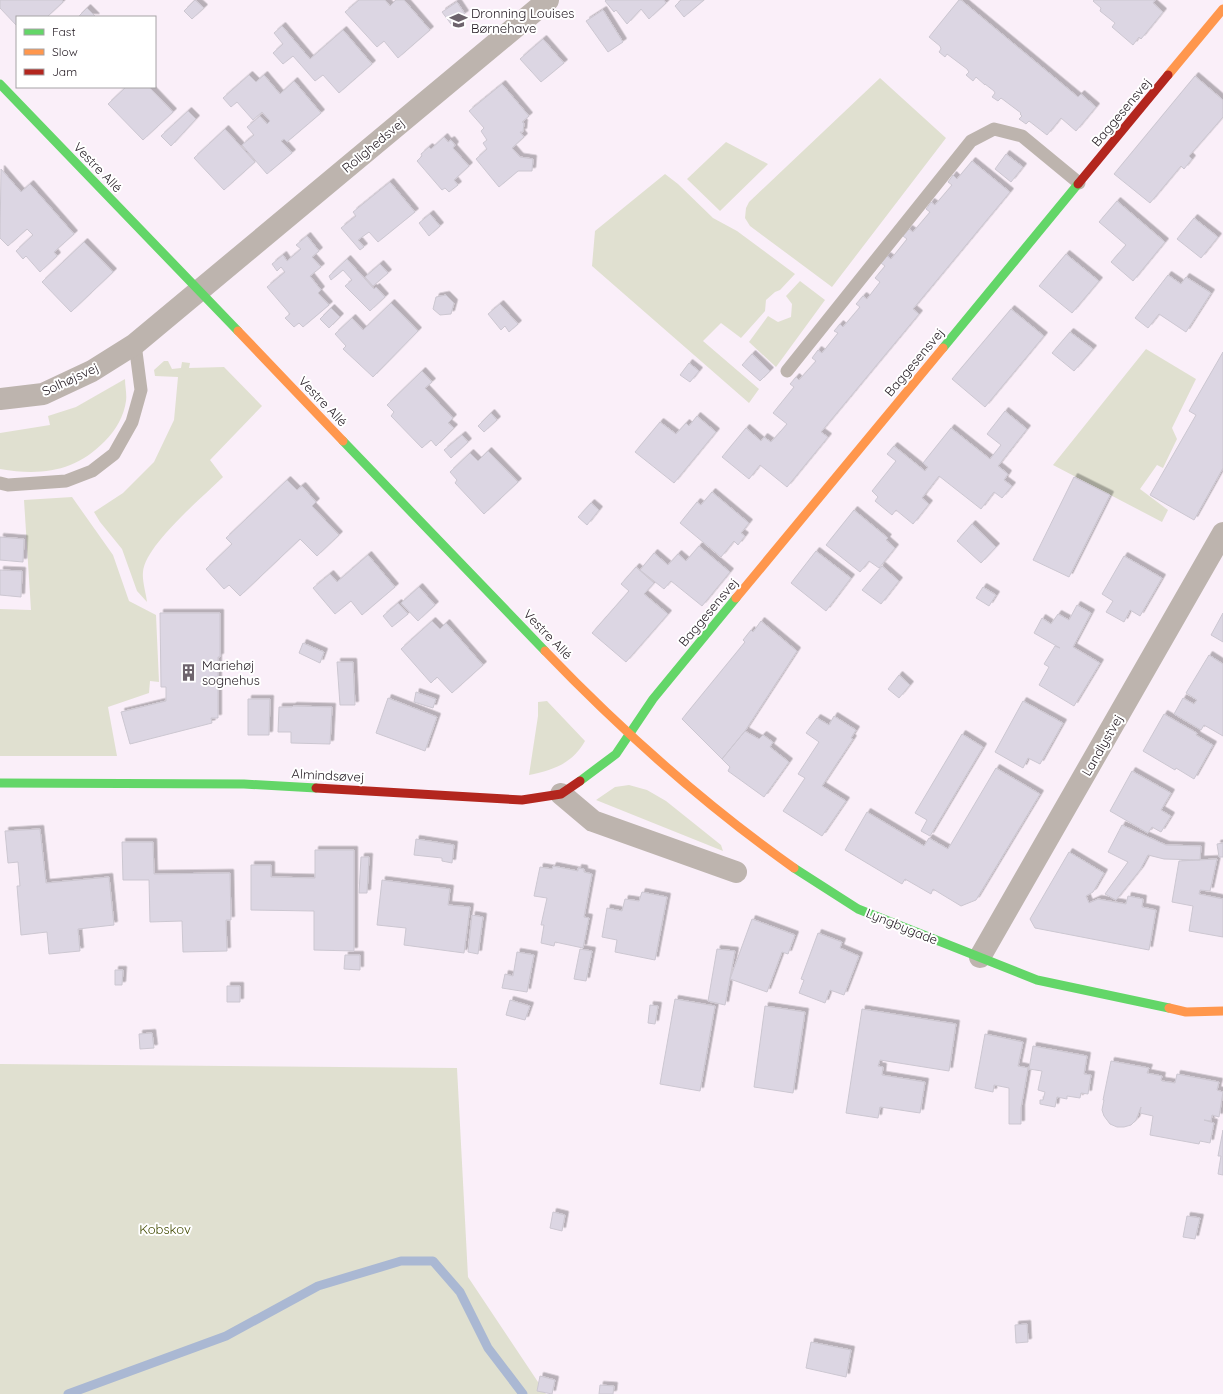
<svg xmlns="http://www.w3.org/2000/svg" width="1223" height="1394" font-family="Quicksand,sans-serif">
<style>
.green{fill:#e0e0d0}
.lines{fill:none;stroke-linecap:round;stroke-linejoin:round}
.stream{stroke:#aab8d3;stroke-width:9}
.building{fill:#dcd6e3;stroke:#ccc7d1;filter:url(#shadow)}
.lane{stroke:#bdb4ae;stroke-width:13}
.street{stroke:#bdb4ae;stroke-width:22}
.fast{stroke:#63d668;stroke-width:9}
.slow{stroke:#ff974d;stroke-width:9}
.jam{stroke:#b3261e;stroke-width:9}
.labels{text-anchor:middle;stroke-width:4;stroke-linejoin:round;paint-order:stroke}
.poi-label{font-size:13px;fill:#211820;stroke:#fff;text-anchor:start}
.street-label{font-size:13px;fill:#211820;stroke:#fff}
.park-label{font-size:13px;fill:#424a01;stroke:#fff}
</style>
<defs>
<filter id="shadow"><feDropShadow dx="3.5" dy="-3.5" stdDeviation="0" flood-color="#0004"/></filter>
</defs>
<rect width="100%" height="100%" fill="#faeff9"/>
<path class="green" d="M880,78L946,138L832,287L750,226L745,218L746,208L749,202Z
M726,142L768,164L720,211L687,179Z
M665,174L678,184L713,218L737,231L795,274L780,290L775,292L766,300L765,311L741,338L721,323L703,341L759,389L749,403L592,266L595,231Z
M800,281L825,300L776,367L749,342L768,316L778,322L791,317L792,304L786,296Z
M1146,349L1196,379L1172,428L1177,439L1163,468L1157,465L1140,489L1168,510L1162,522L1053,465Z
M164,361H168L172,369L181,368L182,362L190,363L189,368L224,367L262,406L210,460L223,477C203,497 145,545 143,572C142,581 146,593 147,602L137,591L122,549L100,522L94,512L123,493L154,462L174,420L178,377L155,376L154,370Z
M125,379C125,386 127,394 126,401C124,416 116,430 105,441C75,472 41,476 0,469V433L50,425L48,416L76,407Z
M72,497L113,555L129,601L156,615L159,682L150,681L149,693L108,707L117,756H0V609L31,610L24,500Z
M547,701L585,741C572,764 553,770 529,775L538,716V702Z
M629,785L647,790L666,801L721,845L723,851L596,800L615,787Z
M0,1064L457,1068L468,1277L546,1394H0Z"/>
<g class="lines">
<path class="stream" d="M68,1394L226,1336L318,1286L401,1261H433L460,1292L488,1348L523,1394"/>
</g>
<path class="building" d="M0,0H62L63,2L47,17H17V26L0,8Z
M195,0L204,8L192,19L184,11Z
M359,0H385L390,6L396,0H404L430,30L398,58L384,41L377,47L345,12Z
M606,0H664L666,3L649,19L641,9L627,24L616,10L614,12L605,1Z
M681,0H704L684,17L675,6Z
M959,0H961L1078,97L1081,94L1096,107L1076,131L1061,118L1047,135L1029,121L1026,124L1019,119L1022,116L1020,114L1021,113L1001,98L998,101L992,97L995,93L994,91L985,84V85L976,77L973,81L966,75L969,72L967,69L947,54L945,57L939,52L941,49L940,46L929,37Z
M1094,0H1155L1153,3L1163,12L1141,39L1139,37L1133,45L1112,27L1115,23L1100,11L1101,8L1093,1Z
M457,2L465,14L451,24L442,12Z
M87,8L96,17H78Z
M603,10L623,42L608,52L586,21Z
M282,26L310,59L343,30L372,64L339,93L323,75L315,81L293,56L283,64L273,53L283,44L274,33Z
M543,39L564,63L541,82L520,59Z
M249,75L256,82L264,75L280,94L294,81L321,113L287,142L284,139L281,141L292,153L267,174L242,145L254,135L247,127L260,116L267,124L270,121L262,112L253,120L237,102L231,107L223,98Z
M1195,76L1223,100V117L1189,156L1192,159L1184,169L1181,166L1150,203L1114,174Z
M502,84L529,116L522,122L524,123L523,132H520L524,137L512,148L520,157L533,159L532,171H518L499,187L476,159L487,149L483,143L487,140L481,131L484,128L469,111Z
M126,87H149L173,112L143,140L108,104Z
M188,111L196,119L171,146L161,136Z
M225,129L255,162L224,190L194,158Z
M444,137L448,142L451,140L455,145L453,148L469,166L454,180L458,185L449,192L445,188L442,190L417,161L422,156L421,154L429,147L431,149Z
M1006,154L1023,167L1011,182L995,169Z
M972,161L1010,192L913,309L919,314L821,432L828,437L787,487L760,465L749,479L722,457L746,428L761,441L764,437L771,442L781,431L787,424L773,413L794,387L790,384L796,377L799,380L816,361L812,358L818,350L822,353L838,333L834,331L840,324L843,327L860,307L856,304L863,296L867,299L880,282L875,278L885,266L881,263L887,256L891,259L907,239L903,236L909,229L913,232L930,212L926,209L931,202L935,205L952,185L948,182L953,175L957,179Z
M1,169L21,192L30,184L74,234L54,252L57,256L40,272L26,256L23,259L16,251L33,235L27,229L8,246L0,238Z
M390,182L415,212L378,242L369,232L358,240L364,247L360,250L341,228L356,216L353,212Z
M1117,201L1165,242L1133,281L1111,262L1126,245L1099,222Z
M430,214L440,226L429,236L419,223Z
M1194,218L1218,237L1201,258L1177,239Z
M307,236L319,251L312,257L321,267L310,276L321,290L318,293L329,305L303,327L299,323L294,327L285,318L290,314L267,287L285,272L281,267L277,271L272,264L283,255L287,261L301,249L296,245Z
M84,242L113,272L71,312L42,282Z
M1066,254L1099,281L1072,313L1039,286Z
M347,259L374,289L376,287L385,297L370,311L345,286L352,280L343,270L331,280L329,276Z
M380,264L388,273L373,286L365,277Z
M1168,275L1181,284L1186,277L1211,293L1186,332L1159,314L1148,328L1135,318Z
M446,295L454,303L451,314L440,315L433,309L436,297Z
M391,303L418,331L373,377L343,349L346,346L335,334L352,318L363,330Z
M500,304L518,324L509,332L505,326L501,330L488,314Z
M331,308L340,317L329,328L320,319Z
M1011,309L1044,336L985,407L952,379Z
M1070,332L1093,349L1074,371L1052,353Z
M1223,352V468L1194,520L1150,495L1196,415L1189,411Z
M752,354L770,371L760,381L742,365Z
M689,363L699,371L690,382L680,375Z
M422,371L432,382L425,388L453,418L448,423L454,428L436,446L431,440L422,448L391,416L394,412L387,405Z
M1005,411L1027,429L998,466L1008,474L1004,480L1012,486L1002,498L994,492L981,509L939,476L922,498L929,504L913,524L896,510L892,515L875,501L878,497L872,491L896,461L887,454L894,446L925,471L928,467L923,463L951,428L990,459L1001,445L987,434Z
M491,413L497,420L484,432L478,426Z
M697,416L716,432L674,483L635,452L660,422L676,434L686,423L689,426Z
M462,435L468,442L451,458L444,450Z
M488,451L518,482L484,514L455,483L457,480L450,472L470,453L478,461Z
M1074,477L1110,495L1069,577L1033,560Z
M287,480L297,490L302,486L316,502L312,506L339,535L317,556L300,539L240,596L229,585L224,589L206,569L232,544L226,538Z
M712,492L749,523L741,533L745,536L738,545L734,541L721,557L680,523L697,502L701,505Z
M591,503L599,510L587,525L578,517Z
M854,510L888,538L886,540L895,548L879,568L869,561L860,572L826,545Z
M972,524L996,547L981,563L957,541Z
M0,537L24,539L23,562L0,560Z
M699,546L730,572L702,606L671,581L664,589L640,570L654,553L668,565L678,554L686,561Z
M816,551L851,578L826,611L791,583Z
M368,555L395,587L362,615L351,601L335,614L313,588L330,574L337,582Z
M1124,556L1162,578L1140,616L1130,610L1124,622L1106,612L1113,601L1102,594Z
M882,566L899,581L881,604L862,590Z
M636,567L654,583L644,594L668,614L626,662L592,633L629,591L621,584Z
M0,570L22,571L21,597L0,595Z
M419,587L435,605L418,621L401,603Z
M983,587L996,595L989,606L976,598Z
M398,603L408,614L392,627L383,616Z
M1077,605L1091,613L1073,647L1100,663L1074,706L1039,685L1049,667L1044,664L1055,646L1060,648L1034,633L1042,618L1051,624L1058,614L1069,620Z
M160,613H220V657H218V718H211L212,723L130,744L121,712L166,701V687H161Z
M1223,613V642L1211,635Z
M432,621L440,629L446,623L483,665L452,693L437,677L431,683L401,649Z
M761,621L797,651L745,731L722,759L682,719L745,642L743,640L751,630L753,632Z
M303,643L324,652L320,663L299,653Z
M1209,655L1223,664V736L1204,725L1201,730L1174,714L1183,698L1194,704L1197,700L1186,693Z
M337,662H353L355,705H340Z
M899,675L910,685L899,698L888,689Z
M416,692L436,699L433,708L414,702Z
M388,698L437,717L425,751L376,733Z
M248,699H270L269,735H248Z
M1023,701L1063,723L1040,764L1028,758L1023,768L995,752Z
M293,706L332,707L330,744L291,743V732H278L279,707H292Z
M1164,714L1197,733L1196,735L1213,745L1194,779L1176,768L1175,770L1143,751Z
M834,716L856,730L851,738L853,739L822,786L846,801L822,836L783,811L805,778L798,774L819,742L806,733L817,718L829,725Z
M745,731L759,739L763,735L773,742L770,747L789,762L764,797L728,771L730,767L722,759Z
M962,734L983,747L930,836L921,831L927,820L915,813Z
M996,768L1040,794L976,900L961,906L933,889L931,894L905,879L902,884L845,850L867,812L924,846L929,838L948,849Z
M1132,771L1171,793L1161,810L1171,816L1161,832L1152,827L1148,833L1110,811Z
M1122,825L1166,845L1201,846L1200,860L1164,859L1148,855L1140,870L1116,900L1105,894L1128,862L1108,852Z
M40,829L46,883L109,877L114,925L78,929L80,951L49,954L47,932L21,935L17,886H20L18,862L8,863L5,831Z
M416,839L454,845L452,863L442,861V858L414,855Z
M122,842H153L154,874L230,873L231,920H226L227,951L183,952L182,921L150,922L149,880H123Z
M1223,843V857H1219L1217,844Z
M315,850H354V951L314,950V911L251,910V865H271V877L315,878Z
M1069,852L1104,873L1093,892L1086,896L1089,903L1098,899L1126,904L1128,896L1143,899L1142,907L1156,910L1149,950L1035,928L1030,919Z
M361,857H369L367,893H359Z
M1217,859L1210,891L1200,890L1199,894L1223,899V937L1189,931L1193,906L1172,902L1179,861Z
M553,866L578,871V868L584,869V872L592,874L584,917L589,918L583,948L555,942L554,946L541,943L544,925H541L547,898L534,896L540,867L552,869Z
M382,880L450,889L448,905L470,907L464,953L404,945L406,928L377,925Z
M642,892L667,897L655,960L615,952L617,940L602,937L607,908L622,911L625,899L639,901Z
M472,915L483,917L478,954L468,952Z
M752,919L795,935L788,954L782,952L767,992L730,979Z
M818,933L842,942L840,948L859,956L844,995L830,990L825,1003L799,993L804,980L801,979Z
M580,949L592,951L586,981L574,979Z
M717,949L735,951L725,1005L708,1001Z
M517,952L534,955L527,992L502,988L505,974L513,976Z
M345,955H360V970L344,969Z
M115,970H123L122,985H115Z
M227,986H240V1002H227Z
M675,999L715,1006L700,1091L660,1084Z
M510,1000L530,1006L525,1020L506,1015Z
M650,1005L658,1006L655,1024L648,1023Z
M765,1006L805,1012L793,1093L754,1087Z
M862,1009L956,1024L949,1071L880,1060L878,1066L883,1067L882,1075L925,1082L920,1113L880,1107L878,1118L846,1113Z
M152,1033L154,1048L140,1049L139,1034Z
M985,1034L1023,1042L1018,1066L1028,1068L1021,1108V1124H1009V1088L994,1085L993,1092L975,1088Z
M1033,1046L1087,1056L1084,1074L1091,1075L1088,1094L1081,1093L1080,1098L1067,1096V1099L1057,1097L1055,1107L1040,1104V1100H1043L1045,1092L1038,1090L1042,1071L1029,1069Z
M1111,1061L1149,1068L1147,1073L1162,1076L1161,1080L1162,1081L1175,1083L1177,1074L1219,1082L1217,1090L1223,1092L1219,1117L1212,1115L1211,1121L1204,1120L1214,1123L1210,1143L1200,1141L1199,1144L1150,1135L1153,1116L1140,1113L1141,1107L1136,1120L1131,1125L1124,1127H1117L1110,1124L1104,1116L1102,1110L1104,1100H1103Z
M1223,1130V1175L1218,1174L1221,1156H1218Z
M553,1212L565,1215L562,1231L550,1228Z
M1187,1216L1200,1218L1195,1239L1183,1237Z
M1027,1324L1028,1342L1016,1343L1015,1325Z
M811,1342L851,1350L846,1377L806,1368Z
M540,1376L555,1380L552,1394L537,1391Z
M600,1385L614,1386L613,1394H599Z"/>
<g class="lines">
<path class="lane" d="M787,371L971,141L994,129L1022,136L1079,183
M0,483L8,485L66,481L92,471L114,454L132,422L141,390L135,344"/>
<path class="street" d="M0,399L43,394L92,371L135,344L548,0
M561,794L593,821L736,872
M980,957L1223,533"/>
<path class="fast" d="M0,84L238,331
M943,348L1078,184
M343,441L545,651
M580,781L616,754L653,699L736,598
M0,783L244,784L316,788
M794,868L858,909L1037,980L1169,1008"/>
<path class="slow" d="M1168,75L1223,9
M238,331L343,441
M736,598L943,348
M545,651C621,730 705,805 794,868
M1169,1008L1186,1012L1223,1011"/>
<path class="jam" d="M1078,184L1168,75
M316,788L522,800L561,794L580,781"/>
</g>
<defs>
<symbol id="school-bare" viewBox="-9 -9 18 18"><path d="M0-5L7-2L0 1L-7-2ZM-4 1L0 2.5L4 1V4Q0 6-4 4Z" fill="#6d636c" stroke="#fff" stroke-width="2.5" paint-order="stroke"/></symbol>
<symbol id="building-bare" viewBox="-9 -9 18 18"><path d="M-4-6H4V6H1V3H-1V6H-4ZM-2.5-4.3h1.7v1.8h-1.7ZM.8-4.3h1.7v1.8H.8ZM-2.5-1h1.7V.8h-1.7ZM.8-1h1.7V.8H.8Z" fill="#6d636c" stroke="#fff" stroke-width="2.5" paint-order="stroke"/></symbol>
</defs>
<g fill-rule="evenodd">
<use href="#school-bare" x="446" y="8" width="25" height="25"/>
<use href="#building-bare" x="176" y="660" width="25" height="25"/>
</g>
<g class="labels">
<g class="poi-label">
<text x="471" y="18">Dronning Louises<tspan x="471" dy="15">Børnehave</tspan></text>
<text x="202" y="670">Mariehøj<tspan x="202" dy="15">sognehus</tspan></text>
</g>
<g class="street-label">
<text transform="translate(1121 112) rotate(-50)" y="5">Baggesensvej</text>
<text transform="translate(373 145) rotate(-40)" y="5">Rolighedsvej</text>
<text transform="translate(98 167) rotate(46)" y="5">Vestre Allé</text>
<text transform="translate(914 362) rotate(-50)" y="5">Baggesensvej</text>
<text transform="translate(70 379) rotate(-25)" y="5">Solhøjsvej</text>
<text transform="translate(323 401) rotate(46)" y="5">Vestre Allé</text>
<text transform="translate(708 612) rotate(-50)" y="5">Baggesensvej</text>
<text transform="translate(548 634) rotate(46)" y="5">Vestre Allé</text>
<text transform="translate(1102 745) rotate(-60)" y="5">Landlystvej</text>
<text transform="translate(328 775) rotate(3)" y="5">Almindsøvej</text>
<text transform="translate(902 926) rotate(22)" y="5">Lyngbygade</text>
</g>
<g class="park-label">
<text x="165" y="1234">Kobskov</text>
</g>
</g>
<rect x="16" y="16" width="140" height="72" fill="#ffffff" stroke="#a6a3a6"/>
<rect x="24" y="29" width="20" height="6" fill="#63d668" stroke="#a6a3a6"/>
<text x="52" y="36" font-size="12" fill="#211820">Fast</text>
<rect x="24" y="49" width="20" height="6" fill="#ff974d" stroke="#a6a3a6"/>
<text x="52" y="56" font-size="12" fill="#211820">Slow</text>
<rect x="24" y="69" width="20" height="6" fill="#b3261e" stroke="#a6a3a6"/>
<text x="52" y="76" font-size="12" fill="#211820">Jam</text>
</svg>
